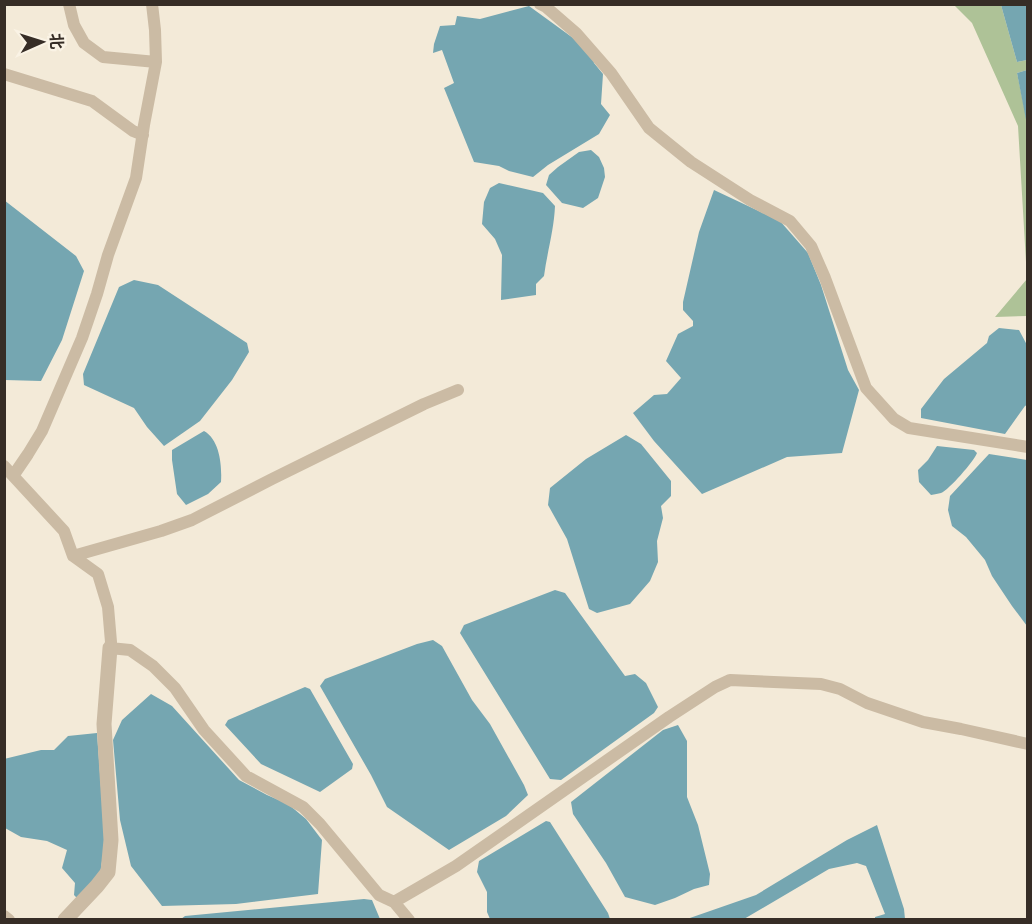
<svg xmlns="http://www.w3.org/2000/svg" width="1032" height="924" font-family="Arial,'Noto Sans SC',sans-serif">
<style>
.green{fill:#aec297}
.water{fill:#75a6b1}
.lines{fill:none;stroke-linecap:round;stroke-linejoin:round}
.minor{stroke:#cbbba4;stroke-width:12}
.tertiary{stroke:#cbbba4;stroke-width:15}
</style>
<rect width="100%" height="100%" fill="#f3ead8"/>
<path class="green" d="M954,5H1001L1017,62L1027,60V70L1017,73L1028,126L1027,316L995,317L1027,279L1018,126L972,23Z"/>
<path class="water" d="M1001,5H1027V60L1017,62Z
M529,6L591,51L594,63L603,74L601,104L610,115L599,134L548,165L533,177L509,171L499,166L474,162L444,88L454,83L442,50L433,53L434,44L440,26L455,25L457,16L480,19Z
M1027,70H1028L1027,125L1017,73Z
M591,150L599,157L604,168L605,177L598,198L583,208L562,203L546,185L549,175L558,167L579,152Z
M499,183L543,193L555,206C554,230 547,253 544,276L536,284V295L501,300L502,255L495,239L482,224L484,202L490,188Z
M714,190L780,221L808,253L821,285L848,370L859,390L842,453L787,457L702,494L654,441L633,413L654,395L667,394L681,378L666,361L678,334L693,326V321L683,310V302L699,232Z
M4,200L76,256L84,271L62,340L41,381L5,380Z
M134,280L158,285L247,343L249,352L232,380L200,421L164,446L147,427L134,408L84,385L83,374L119,287Z
M999,328L1019,330L1027,345V405L1025,406L1005,434L921,418V409L944,379L987,343L989,336Z
M204,431C220,440 222,466 221,482L208,494L186,505L177,494L172,460V450Z
M626,435L641,444L671,481V496L661,506L663,518L657,541L658,562L650,581L630,604L597,613L589,609L567,539L548,505L550,488L586,459Z
M937,446L974,450L977,453C974,461 949,490 941,493C938,494 935,494 931,495L919,482L918,470L928,460Z
M989,454L1027,460V626L1012,606L992,576L985,560L966,537L952,526L948,510L950,496Z
M555,590L565,593L625,676L635,674L646,683L658,707L654,713L561,780L550,779L460,633L464,625Z
M433,640L442,646L472,700L490,724L524,785L528,795L506,816L449,850L387,807L371,775L320,686L325,679L417,644Z
M305,687L310,689L353,764L352,769L320,792L261,764L225,725L228,720Z
M151,694L172,706L239,780L267,795L288,804L306,819L322,840L318,894L236,904L162,906L131,866L120,820L113,740L122,720Z
M678,725L687,741V797L698,825L710,874L709,885L694,889L675,898L655,905L625,897L606,863L573,814L571,802L663,730Z
M97,733L105,842L100,874L79,900L74,895L75,883L62,868L67,850L47,841L21,837L5,828L4,759L41,750H54L68,736Z
M546,821L550,822L608,913L610,919H490L487,912V892L477,872L479,861Z
M877,825L904,909L905,919H875V917L885,914L866,866L857,863L829,869L744,919H687L756,895L847,840Z
M364,899L372,900L380,919H181L185,916Z"/>
<g class="lines">
<path class="minor" d="M69,4L74,25L84,43L103,57L156,62
M540,4L546,7L576,33L611,73L649,128L691,162L750,200L790,221L811,246L825,278L866,388L894,419L909,428L1028,447
M4,74L92,101L133,131L143,135
M4,466L64,531L73,556L98,574L108,607L111,642L110,648L130,650L153,666L175,688L204,730L246,776L303,807L320,824L379,895L394,902L409,920
M13,476L28,454L42,431L82,338L97,294L108,255L136,178L144,125L156,62L155,30L152,4
M73,556L161,531L192,520L272,479L424,404L458,390
M394,902L456,866L669,717L715,687L730,680L821,684L840,689L867,703L923,722L961,729L1028,744
M4,916L9,920"/>
<path class="tertiary" d="M65,920L97,886L108,872L111,840L104,724L110,648"/>
</g>
<rect width="1032" height="924" fill="none" stroke="#362d26" stroke-width="12"/>
<g transform="translate(42 42) rotate(87)" stroke="#faf3e5" stroke-width="4.5" paint-order="stroke">
<path d="M0-4.5L10 22L0 15L-10 22Z" fill="#362d26"/>
<text y="-9" font-size="16" font-weight="bold" text-anchor="middle" fill="#362d26">北</text>
</g>
</svg>
